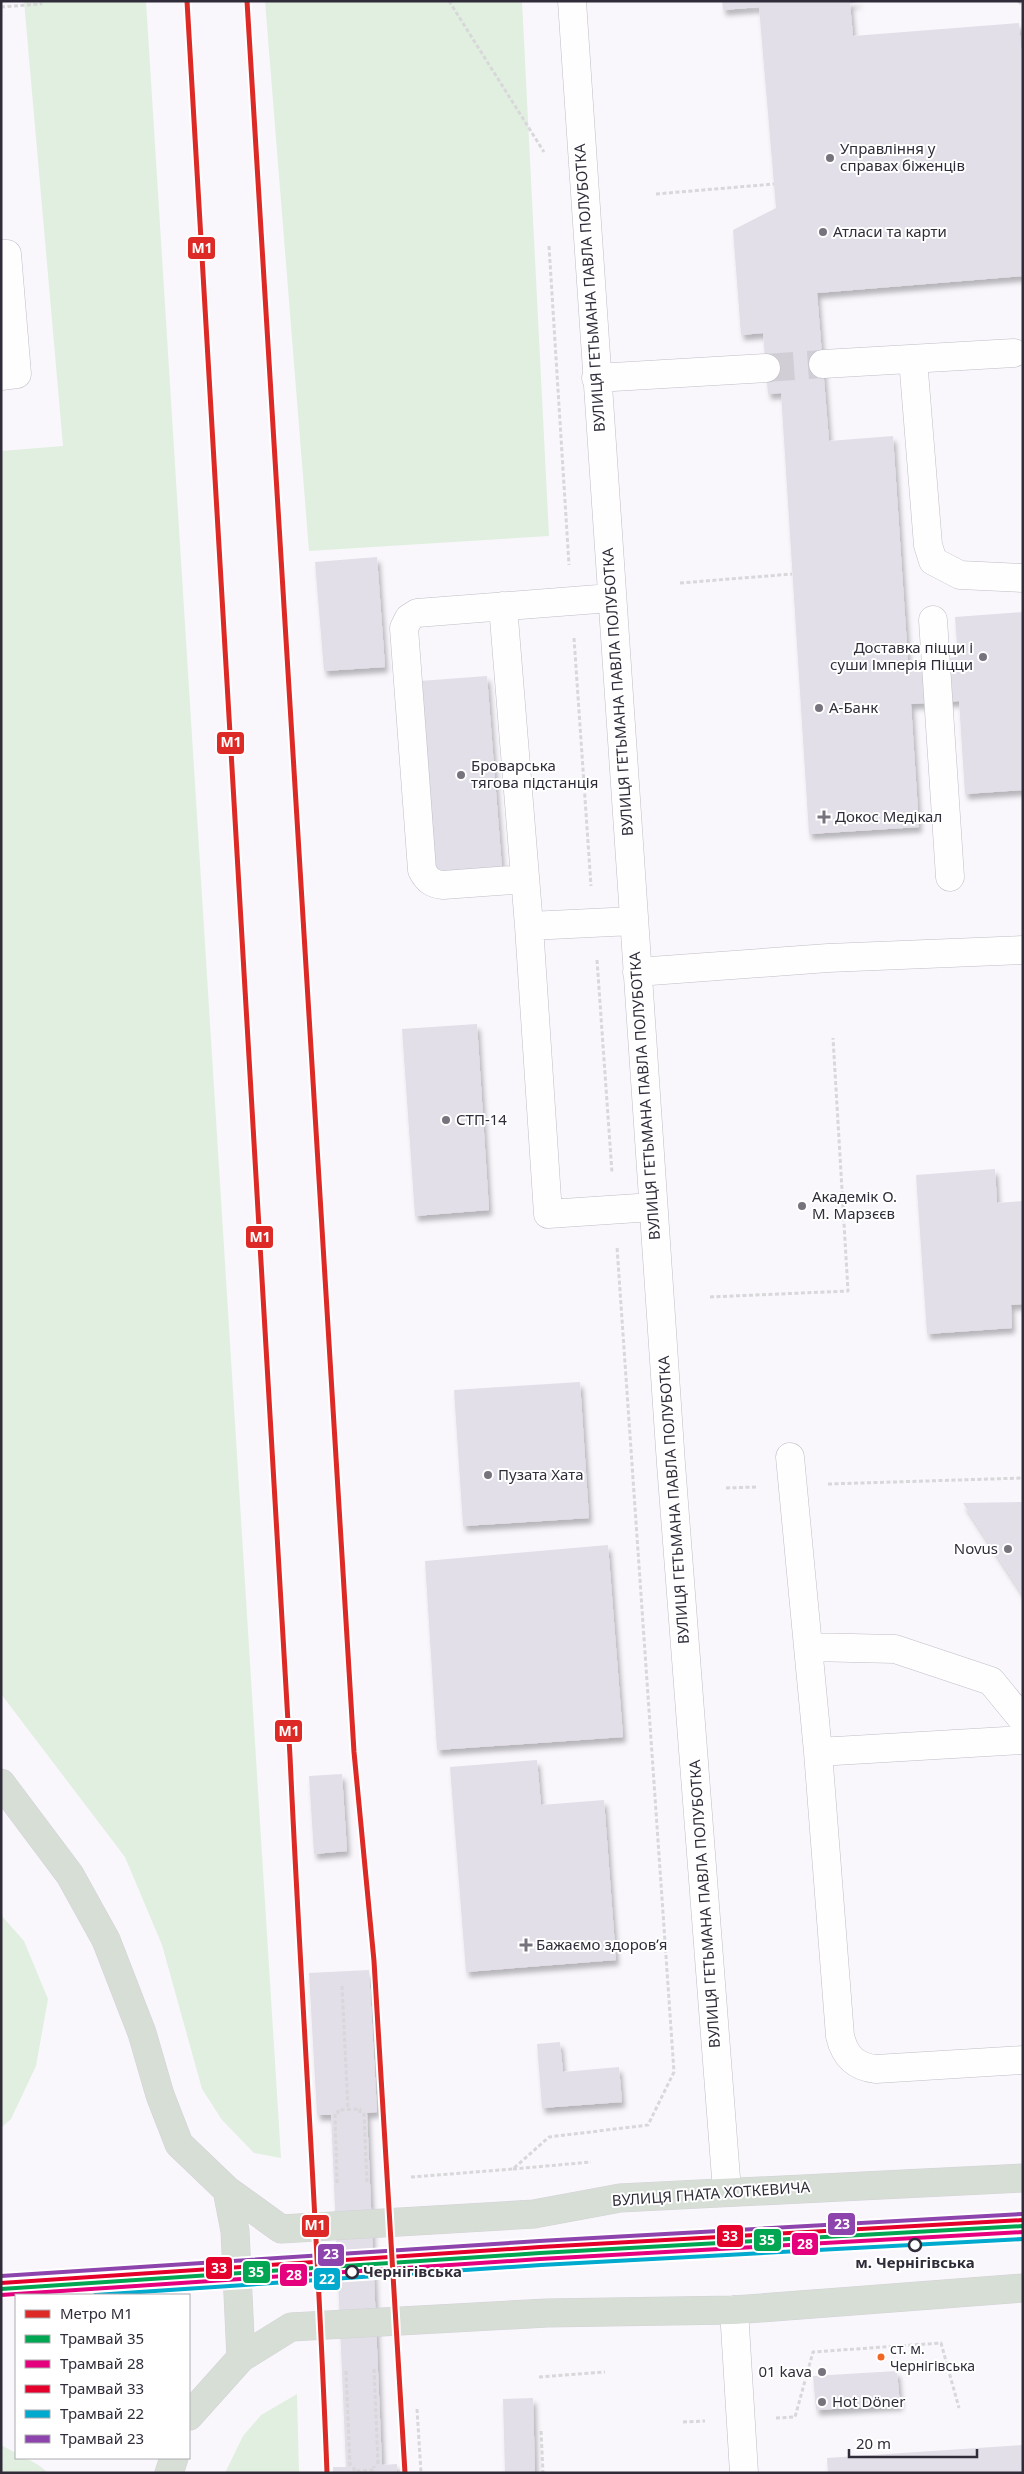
<svg xmlns="http://www.w3.org/2000/svg" width="1024" height="2474" font-family="'Noto Sans',sans-serif">
<style>
.green{fill:#e1efe0}
.building{fill:#e2dfe9;filter:url(#shadow)}
.lines{fill:none;stroke-linecap:round;stroke-linejoin:round}
.minor-tunnel{stroke:#d1ced5;stroke-width:28;stroke-dasharray:28 14;stroke-linecap:butt}
.minor-casing{stroke:#bfbdc5;stroke-width:29}
.highway-casing{stroke:#d3d2d7;stroke-width:29}
.path{stroke:#d8d7d9;stroke-width:3;stroke-dasharray:4 2.5;stroke-linecap:butt}
.minor{stroke:#fefeff;stroke-width:28}
.highway{stroke:#d7ded6;stroke-width:28}
.tram-1-casing{stroke:#fff;stroke-width:8}
.tram-2-casing{stroke:#fff;stroke-width:8}
.tram-3-casing{stroke:#fff;stroke-width:8}
.tram-4-casing{stroke:#fff;stroke-width:8}
.tram-5-casing{stroke:#fff;stroke-width:8}
.tram-1{stroke:#00a651;stroke-width:4}
.tram-2{stroke:#e5007d;stroke-width:4}
.tram-3{stroke:#e4002b;stroke-width:4}
.tram-4{stroke:#00a9ce;stroke-width:4}
.tram-5{stroke:#8e44ad;stroke-width:4}
.metro-1-casing{stroke:#fff;stroke-width:9}
.metro-1{stroke:#dd2a26;stroke-width:5}
.poi-dot{fill:#76737d;stroke:#fff;stroke-width:2}
.stop-dot{fill:#fff;stroke:#302c39;stroke-width:2.5}
.bus-dot{fill:#f26522;stroke:#fff;stroke-width:2}
.labels{text-anchor:middle;stroke-width:4;stroke-linejoin:round;paint-order:stroke}
.bus-label{font-size:14px;fill:#302c39;stroke:#fff;text-anchor:start}
.poi-label{font-size:15px;fill:#302c39;stroke:#fff;text-anchor:start}
.street-label{font-size:15px;fill:#302c39;stroke:#fff}
.stop-label{font-size:15px;font-weight:bold;fill:#302c39;stroke:#fff}
.line-badge{stroke:#fff;stroke-width:2}
.badge-label{font-size:14px;text-anchor:middle;font-weight:bold;fill:#fff}
</style>
<defs>
<filter id="shadow"><feDropShadow dx="3" dy="5.5" stdDeviation="2.5" flood-color="#0004"/></filter>
</defs>
<rect width="100%" height="100%" fill="#f9f7fc"/>
<path class="green" d="M24,1H146L281,2158L254,2153L222,2120L202,2089L162,1945L125,1857L1,1694V451L63,446Z
M265,1H522L549,536L309,551Z
M1,1915L24,1941L48,1999L36,2066L11,2119L1,2128Z
M297,2394L299,2473H225L243,2436L261,2415Z
M1,2445L16,2453V2458C30,2458 38,2464 48,2473H1Z"/>
<path class="building" d="M722,1H861L850,4L853,36L1019,23L1023,71V276L817,293L829,441L893,436L908,661L958,657L955,617L1023,612V790L965,794L959,701L911,704L919,827L809,834L781,393L768,394L763,333L741,335L733,230L776,208L759,7L723,10Z
M377,557L385,667L324,671L315,562Z
M487,676L502,869L435,874L420,681Z
M477,1024L489,1210L415,1216L402,1029Z
M995,1169L997,1203L1023,1201V1304L1011,1305L1012,1328L927,1334L916,1175Z
M580,1382L589,1518L463,1526L454,1390Z
M1023,1502V1595L963,1503Z
M608,1545L623,1737L437,1750L425,1561Z
M537,1760L541,1805L604,1800L616,1960L466,1972L450,1767Z
M342,1774L347,1851L314,1854L309,1776Z
M369,1970L377,2112L367,2113L382,2465L397,2464V2473H333V2467H346L331,2115H317L309,1973Z
M560,2042L563,2072L619,2067L622,2102L542,2108L537,2044Z
M897,2371L900,2405L816,2410L813,2376Z
M533,2398L535,2473H505L503,2399Z
M1023,2445V2473H828L827,2458Z"/>
<g class="lines">
<path class="minor-tunnel" d="M766,368L823,364"/>
<defs>
<path id="minor" d="M572,1L671,1464L727,2191
M1,254H7L17,374L1,376
M913,359L928,545L933,561L960,575L1023,578
M823,364L1014,353
M596,378L766,368
M503,606L529,926
M933,620L950,877
M525,879L443,885C432,884 427,880 422,870L404,628L409,618L417,613L611,598
M633,921L529,926L548,1214L653,1207
M637,972L828,958L1023,950
M790,1457L818,1752L840,2036C845,2057 856,2067 876,2069L1023,2060
M809,1647L895,1649L991,1681L1023,1720
M818,1752L1023,1740
M734,2310L744,2473"/>
<path id="highway" d="M1,1783L70,1875L106,1940L142,2033L160,2095L179,2144L227,2190L281,2229L534,2214L620,2198L1023,2178
M227,2190L235,2231L241,2358
M189,2416L241,2358L291,2327L547,2313L734,2310L1023,2288
M169,2473L174,2458"/>
</defs>
<use href="#minor" class="minor-casing"/>
<use href="#highway" class="highway-casing"/>
<path class="path" d="M449,1L544,152
M1018,1L1023,5
M1,7L41,4V1
M656,194L774,184
M549,246L569,565
M680,583L792,574
M574,638L591,886
M597,960L612,1173
M710,1297L848,1291L833,1038
M828,1484L1023,1478
M726,1488L757,1487
M342,1986L348,2109
M364,2113L367,2182
M335,2114L337,2183
M338,2114V2110L360,2109V2113
M513,2169L591,2162
M411,2177L513,2169L549,2137L648,2125L674,2072L617,1247
M374,2369L378,2465
M346,2371L350,2466
M539,2377L605,2372
M417,2409L421,2473
M776,2418L795,2417L813,2352L941,2343L959,2408
M683,2422L705,2421
M541,2431L543,2473
M354,2467V2471L374,2470V2466"/>
<use href="#minor" class="minor"/>
<use href="#highway" class="highway"/>
<defs>
<path id="tram-1" d="M1,2289L540,2253L1023,2226"/>
<path id="tram-2" d="M1,2295L540,2259L1023,2232"/>
<path id="tram-3" d="M1,2283L540,2247L1023,2220"/>
<path id="tram-4" d="M95,2295L541,2265L1023,2239"/>
<path id="tram-5" d="M1,2276L539,2241L1022,2214"/>
</defs>
<use href="#tram-1" class="tram-1-casing"/>
<use href="#tram-2" class="tram-2-casing"/>
<use href="#tram-3" class="tram-3-casing"/>
<use href="#tram-4" class="tram-4-casing"/>
<use href="#tram-5" class="tram-5-casing"/>
<use href="#tram-1" class="tram-1"/>
<use href="#tram-2" class="tram-2"/>
<use href="#tram-3" class="tram-3"/>
<use href="#tram-4" class="tram-4"/>
<use href="#tram-5" class="tram-5"/>
<defs>
<path id="metro-1" d="M187,1L290,1756C301,1995 318,2234 327,2473
M247,1L354,1752L374,1961L405,2473"/>
</defs>
<use href="#metro-1" class="metro-1-casing"/>
<use href="#metro-1" class="metro-1"/>
</g>
<g class="poi-dot">
<circle cx="830" cy="158" r="5"/>
<circle cx="823" cy="232" r="5"/>
<circle cx="983" cy="657" r="5"/>
<circle cx="819" cy="708" r="5"/>
<circle cx="461" cy="775" r="5"/>
<path d="M821.5 809.5h5v5h5v5h-5v5h-5v-5h-5v-5h5z"/>
<circle cx="446" cy="1120" r="5"/>
<circle cx="802" cy="1206" r="5"/>
<circle cx="488" cy="1475" r="5"/>
<circle cx="1008" cy="1549" r="5"/>
<path d="M523.5 1937.5h5v5h5v5h-5v5h-5v-5h-5v-5h5z"/>
<circle cx="822" cy="2372" r="5"/>
<circle cx="822" cy="2402" r="5"/>
</g>
<g class="stop-dot">
<circle cx="915" cy="2245" r="6"/>
<circle cx="352" cy="2272" r="6"/>
</g>
<circle class="bus-dot" cx="881" cy="2357" r="4.5"/>
<g class="labels">
<g class="bus-label">
<text x="890" y="2354">ст. м.<tspan x="890" dy="17">Чернігівська</tspan></text>
</g>
<g class="poi-label">
<text x="840" y="154">Управління у<tspan x="840" dy="17">справах біженців</tspan></text>
<text x="833" y="237">Атласи та карти</text>
<text x="973" y="653" text-anchor="end">Доставка піцци і<tspan x="973" dy="17">суши Імперія Піцци</tspan></text>
<text x="829" y="713">А-Банк</text>
<text x="471" y="771">Броварська<tspan x="471" dy="17">тягова підстанція</tspan></text>
<text x="835" y="822">Докос Медікал</text>
<text x="456" y="1125">СТП-14</text>
<text x="812" y="1202">Академік О.<tspan x="812" dy="17">М. Марзєєв</tspan></text>
<text x="498" y="1480">Пузата Хата</text>
<text x="998" y="1554" text-anchor="end">Novus</text>
<text x="536" y="1950">Бажаємо здоровʼя</text>
<text x="812" y="2377" text-anchor="end">01 kava</text>
<text x="832" y="2407">Hot Döner</text>
</g>
<g class="street-label">
<text transform="translate(590 288) rotate(-94)" y="5">ВУЛИЦЯ ГЕТЬМАНА ПАВЛА ПОЛУБОТКА</text>
<text transform="translate(618 692) rotate(-94)" y="5">ВУЛИЦЯ ГЕТЬМАНА ПАВЛА ПОЛУБОТКА</text>
<text transform="translate(645 1096) rotate(-94)" y="5">ВУЛИЦЯ ГЕТЬМАНА ПАВЛА ПОЛУБОТКА</text>
<text transform="translate(674 1500) rotate(-94)" y="5">ВУЛИЦЯ ГЕТЬМАНА ПАВЛА ПОЛУБОТКА</text>
<text transform="translate(705 1904) rotate(-94)" y="5">ВУЛИЦЯ ГЕТЬМАНА ПАВЛА ПОЛУБОТКА</text>
<text transform="translate(711 2194) rotate(-4)" y="5">ВУЛИЦЯ ГНАТА ХОТКЕВИЧА</text>
</g>
<g class="stop-label">
<text x="915" y="2268">м. Чернігівська</text>
<text x="363" y="2277" text-anchor="start">Чернігівська</text>
</g>
</g>
<g class="line-badge">
<rect x="187" y="236" width="29" height="24" rx="5" fill="#dd2a26"/>
<rect x="216" y="731" width="29" height="24" rx="5" fill="#dd2a26"/>
<rect x="245" y="1225" width="29" height="24" rx="5" fill="#dd2a26"/>
<rect x="274" y="1719" width="29" height="24" rx="5" fill="#dd2a26"/>
<rect x="827" y="2212" width="29" height="24" rx="5" fill="#8e44ad"/>
<rect x="301" y="2214" width="29" height="24" rx="5" fill="#dd2a26"/>
<rect x="716" y="2224" width="28" height="24" rx="5" fill="#e4002b"/>
<rect x="753" y="2228" width="29" height="24" rx="5" fill="#00a651"/>
<rect x="791" y="2232" width="28" height="24" rx="5" fill="#e5007d"/>
<rect x="317" y="2243" width="28" height="24" rx="5" fill="#8e44ad"/>
<rect x="205" y="2256" width="28" height="24" rx="5" fill="#e4002b"/>
<rect x="242" y="2260" width="29" height="24" rx="5" fill="#00a651"/>
<rect x="279" y="2263" width="29" height="24" rx="5" fill="#e5007d"/>
<rect x="313" y="2267" width="28" height="24" rx="5" fill="#00a9ce"/>
</g>
<g class="badge-label">
<text x="202" y="253">M1</text>
<text x="231" y="747">M1</text>
<text x="260" y="1242">M1</text>
<text x="289" y="1736">M1</text>
<text x="842" y="2229">23</text>
<text x="315" y="2230">M1</text>
<text x="730" y="2241">33</text>
<text x="767" y="2245">35</text>
<text x="805" y="2249">28</text>
<text x="331" y="2259">23</text>
<text x="219" y="2273">33</text>
<text x="256" y="2277">35</text>
<text x="294" y="2280">28</text>
<text x="327" y="2284">22</text>
</g>
<rect width="1024" height="2474" fill="none" stroke="#302c39" stroke-width="5"/>
<rect x="15" y="2294" width="175" height="165" fill="#ffffff" stroke="#acabb0"/>
<rect x="25" y="2310" width="25" height="8" fill="#dd2a26" stroke="#acabb0"/>
<text x="60" y="2319" font-size="15" fill="#302c39">Метро M1</text>
<rect x="25" y="2335" width="25" height="8" fill="#00a651" stroke="#acabb0"/>
<text x="60" y="2344" font-size="15" fill="#302c39">Трамвай 35</text>
<rect x="25" y="2360" width="25" height="8" fill="#e5007d" stroke="#acabb0"/>
<text x="60" y="2369" font-size="15" fill="#302c39">Трамвай 28</text>
<rect x="25" y="2385" width="25" height="8" fill="#e4002b" stroke="#acabb0"/>
<text x="60" y="2394" font-size="15" fill="#302c39">Трамвай 33</text>
<rect x="25" y="2410" width="25" height="8" fill="#00a9ce" stroke="#acabb0"/>
<text x="60" y="2419" font-size="15" fill="#302c39">Трамвай 22</text>
<rect x="25" y="2435" width="25" height="8" fill="#8e44ad" stroke="#acabb0"/>
<text x="60" y="2444" font-size="15" fill="#302c39">Трамвай 23</text>
<path d="M849 2449v8h128v-8" fill="none" stroke="#302c39" stroke-width="2.5"/>
<text x="856" y="2449" font-size="15" fill="#302c39" stroke="#ffffff" stroke-width="4" paint-order="stroke">20 m</text>
</svg>
